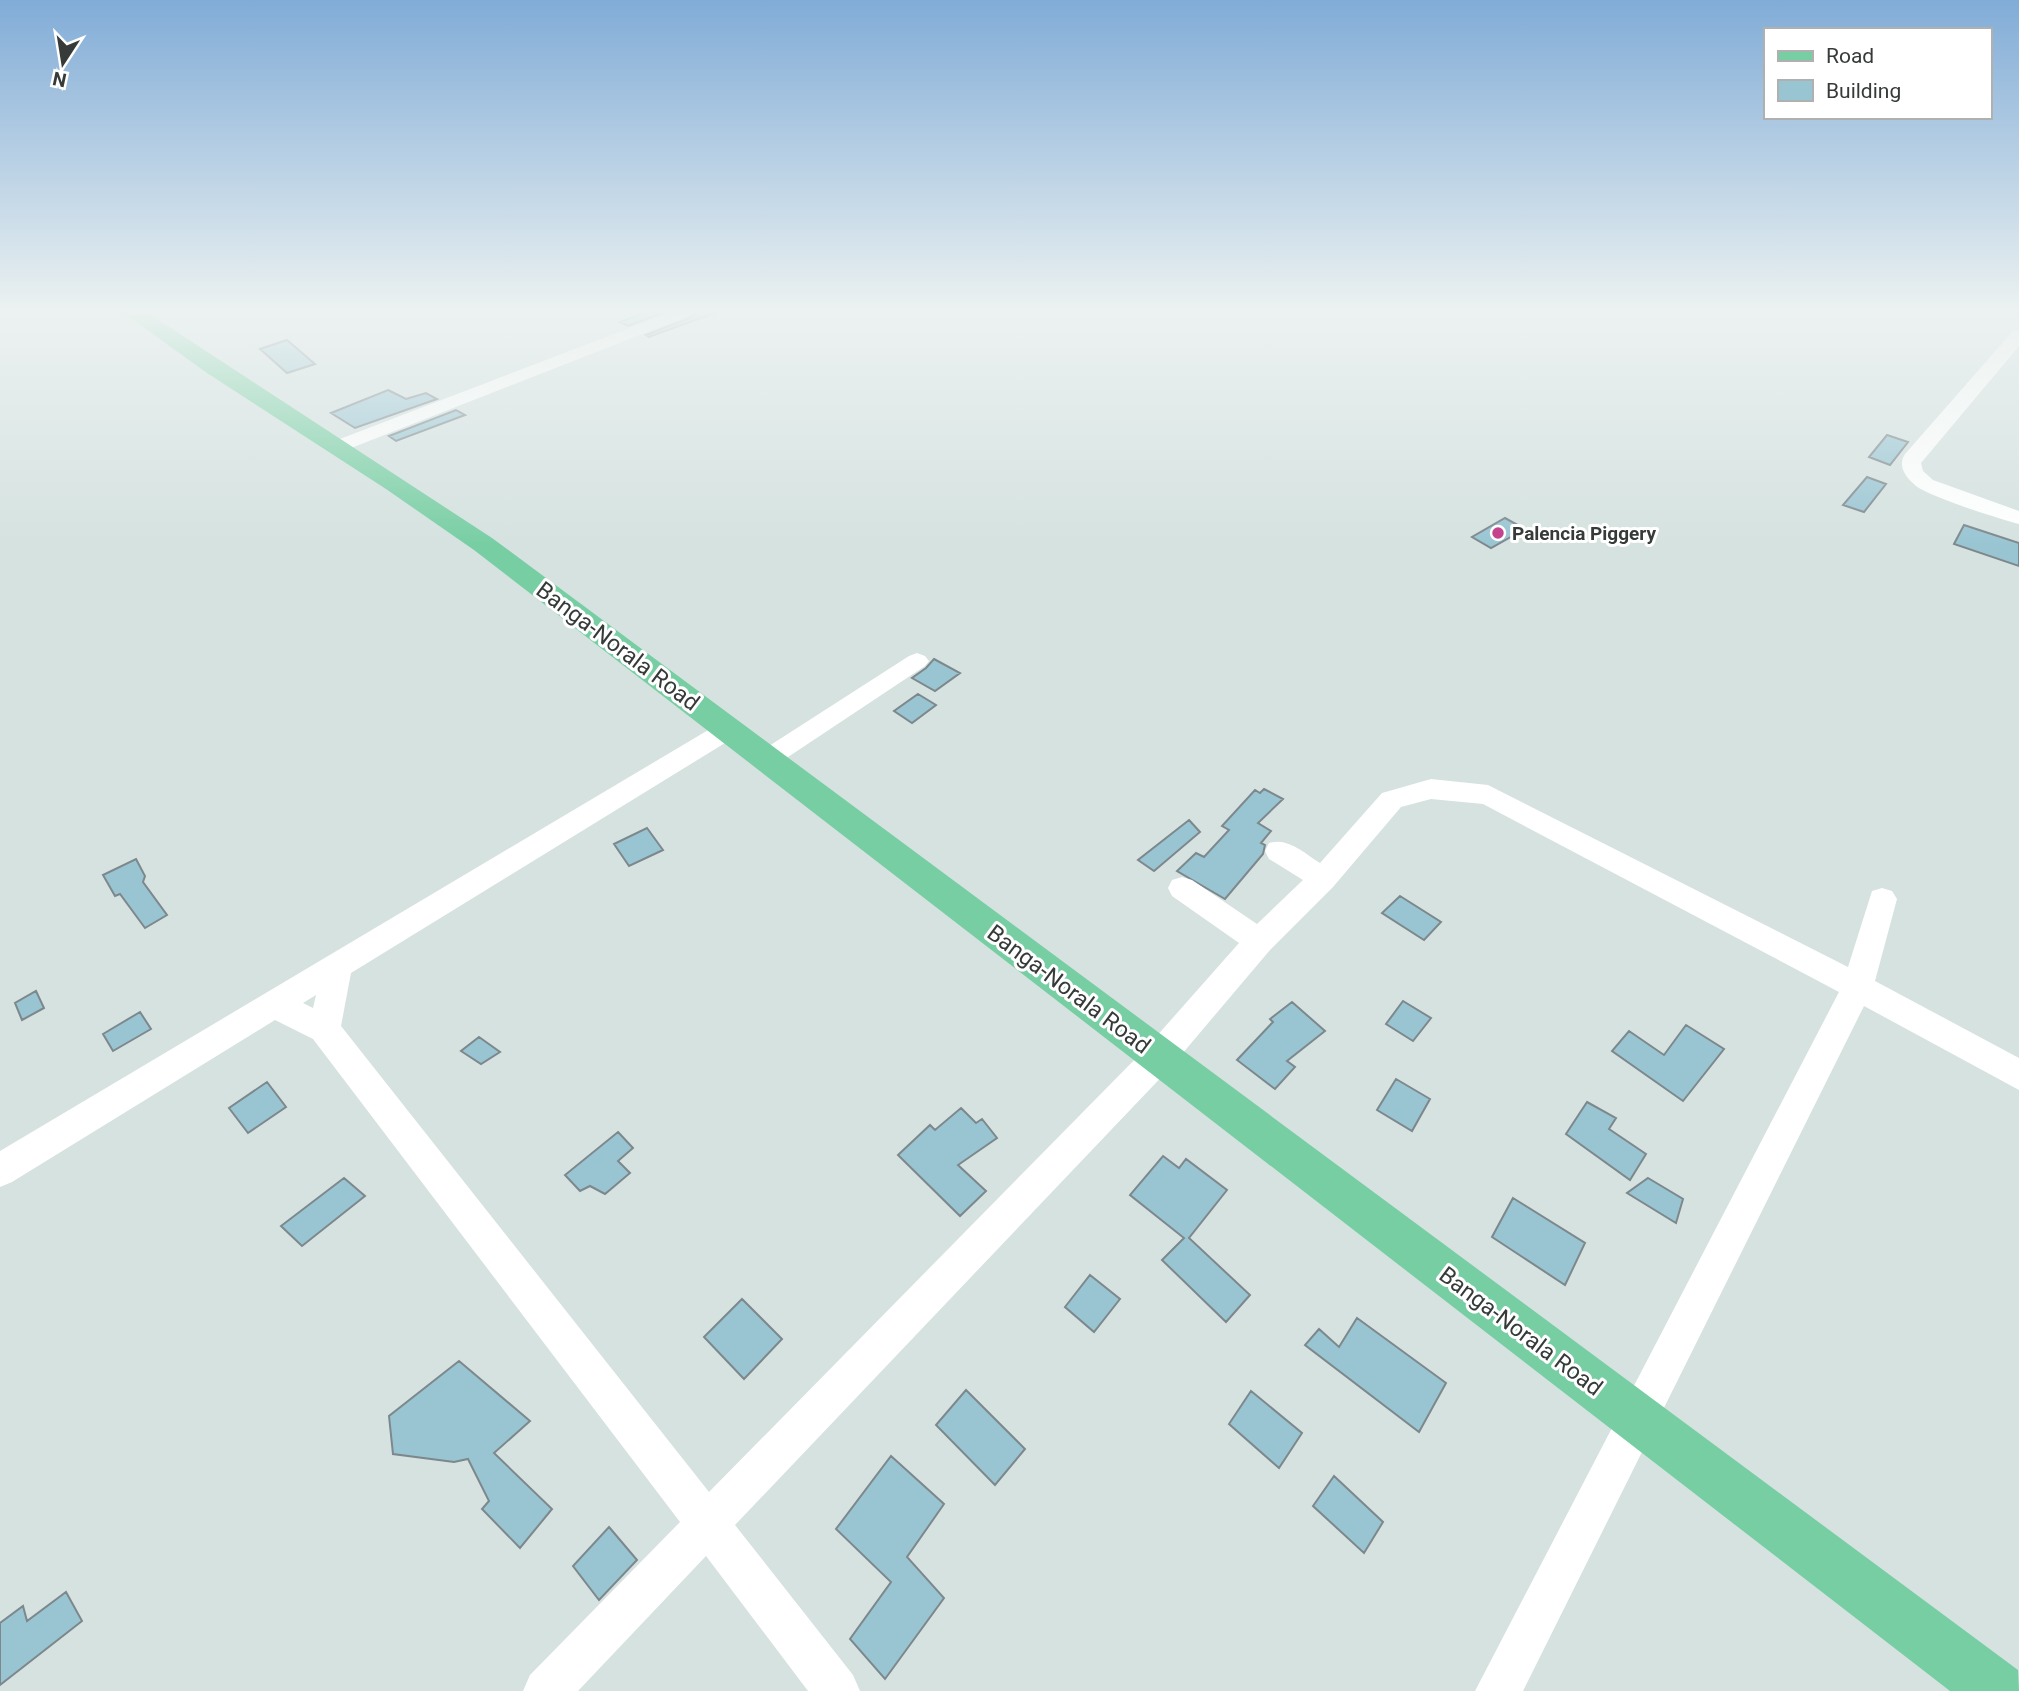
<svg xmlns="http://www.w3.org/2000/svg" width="2019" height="1691" font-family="Roboto,sans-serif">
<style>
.building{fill:#99c5d3;stroke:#7d888c;stroke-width:2}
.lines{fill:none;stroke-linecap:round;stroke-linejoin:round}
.minor{fill:#fff;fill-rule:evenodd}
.major{fill:#77cea3;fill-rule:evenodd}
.poi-dot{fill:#c4438c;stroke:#fff;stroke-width:2.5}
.labels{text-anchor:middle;stroke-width:6;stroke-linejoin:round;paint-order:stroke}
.far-poi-label{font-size:19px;font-weight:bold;fill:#363b3a;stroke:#fff;text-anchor:start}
.street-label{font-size:23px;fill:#363b3a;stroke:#fff}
</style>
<rect width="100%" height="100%" fill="#d5e2e0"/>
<path class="building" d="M656,308H675L628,326L620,322Z
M693,308L723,310L649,337L646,335L692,317L695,313Z
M287,340L315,364L287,373L260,349Z
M388,390L406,399L426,393L437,399L355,428L331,413Z
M456,410L465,415L396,441L389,436Z
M1887,435L1908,442L1890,465L1869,457Z
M1867,477L1886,484L1864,512L1843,505Z
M1505,518L1525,529L1491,548L1472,537Z
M1964,525L2019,543V566L1954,544Z
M934,659L960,673L935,691L912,678L926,668Z
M918,694L936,705L912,723L894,711Z
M1264,789L1283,799L1258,823L1271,831L1261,843L1265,845L1263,854L1225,899L1177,871L1196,853L1204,857L1229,830L1222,826L1255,790L1260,793Z
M1189,820L1200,832L1154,871L1138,860Z
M647,828L663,850L629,866L614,844Z
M136,859L145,876L143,882L167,915L145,928L120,894L115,896L103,875Z
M1400,896L1441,922L1424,940L1382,913Z
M36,991L44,1008L22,1020L15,1003Z
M1403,1001L1431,1018L1413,1041L1386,1024Z
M1292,1002L1325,1031L1287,1061L1295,1067L1275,1089L1237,1060L1273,1022L1270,1019Z
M140,1012L151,1029L113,1051L103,1034Z
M1686,1025L1724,1049L1683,1101L1612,1051L1629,1031L1664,1055Z
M479,1037L500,1052L481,1064L461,1051Z
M1396,1079L1430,1099L1412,1131L1377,1110Z
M267,1082L286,1107L248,1133L229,1108Z
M1587,1102L1616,1118L1609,1129L1646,1154L1630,1180L1566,1134Z
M961,1108L976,1123L982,1119L997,1138L958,1165L986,1191L960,1216L898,1155L930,1125L935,1130Z
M618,1132L633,1148L618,1161L630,1173L605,1194L590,1186L580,1191L565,1175Z
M1163,1156L1179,1168L1186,1159L1227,1190L1189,1238L1250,1295L1226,1322L1162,1260L1184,1238L1130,1195Z
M344,1178L365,1196L302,1246L281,1226Z
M1648,1178L1683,1199L1676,1223L1627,1193Z
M1513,1198L1585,1243L1565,1285L1492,1237Z
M1090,1275L1120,1299L1094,1332L1065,1307Z
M742,1299L782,1339L744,1379L704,1337Z
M1357,1318L1446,1383L1419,1432L1305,1345L1319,1329L1339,1347Z
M459,1361L530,1421L494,1453L552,1509L520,1548L482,1509L489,1501L468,1459L454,1462L393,1454L389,1416Z
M966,1390L1025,1449L995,1485L936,1425Z
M1251,1391L1302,1433L1279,1468L1229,1424Z
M891,1456L944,1504L907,1557L944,1598L885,1679L850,1639L891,1582L836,1529Z
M1334,1476L1383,1522L1364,1553L1313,1506Z
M609,1527L637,1560L599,1600L573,1566Z
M66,1592L82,1621L0,1685V1623L23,1606L27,1621Z"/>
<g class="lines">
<path class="minor" d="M679,309H691L693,312L691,315L346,450H332L329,446L332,442Z
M2019,330V346L1921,463L1923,471L1933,480L2019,511V524C1999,519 1931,497 1916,486C1906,478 1897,466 1905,454L2013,331Z
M917,653L925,656L929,661L925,666L776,765L767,768L758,765L754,759L758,753L909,656Z
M729,720L738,723L742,729L738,735L351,973L341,1026L709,1492L1147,1047L1239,943L1172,896L1168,888L1172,880L1182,877L1192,880L1257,924L1303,880L1269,859L1265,851L1269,843C1288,837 1304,853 1320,863L1382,793L1431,779L1488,785L1848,967L1872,891L1882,888L1892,891L1897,899L1875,981L2019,1058V1090L1864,1006L1523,1691H1475L1839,992L1483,804L1431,799L1401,807L1333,887L1270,950L1171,1067L735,1525L853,1675L860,1691H808L706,1556L578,1691H523L530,1675L680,1522L313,1039L275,1020L12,1182L0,1187V1151L720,723ZM316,995L313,1008L303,1003Z"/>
<path class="major" d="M117,308H140L492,538L2018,1670L2019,1691H1950L474,550L386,489L207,373Z"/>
</g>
<linearGradient id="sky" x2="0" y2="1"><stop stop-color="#81acd7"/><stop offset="0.57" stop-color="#ecf2f1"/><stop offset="1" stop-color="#ecf2f1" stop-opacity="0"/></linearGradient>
<rect width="2019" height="545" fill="url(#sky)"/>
<circle class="poi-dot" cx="1498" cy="533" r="7"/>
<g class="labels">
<g class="far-poi-label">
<text x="1512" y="540">Palencia Piggery</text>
</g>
<g class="street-label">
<text transform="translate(618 646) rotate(37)" y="8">Banga-Norala Road</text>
<text transform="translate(1069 989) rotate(37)" y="8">Banga-Norala Road</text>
<text transform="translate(1521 1331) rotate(37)" y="8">Banga-Norala Road</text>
</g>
</g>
<rect x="1764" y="28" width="228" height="91" fill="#ffffff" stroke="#afb1b0" stroke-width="2"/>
<rect x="1778" y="51" width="35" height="10" fill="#77cea3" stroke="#afb1b0" stroke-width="2"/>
<text x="1826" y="63" font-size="21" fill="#363b3a">Road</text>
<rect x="1778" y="80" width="35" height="21" fill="#99c5d3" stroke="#afb1b0" stroke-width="2"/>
<text x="1826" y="98" font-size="21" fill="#363b3a">Building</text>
<g transform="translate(63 63) rotate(192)" stroke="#ffffff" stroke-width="5" paint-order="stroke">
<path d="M0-5L12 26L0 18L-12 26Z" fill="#363b3a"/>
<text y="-10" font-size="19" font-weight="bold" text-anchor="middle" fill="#363b3a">N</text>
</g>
</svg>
